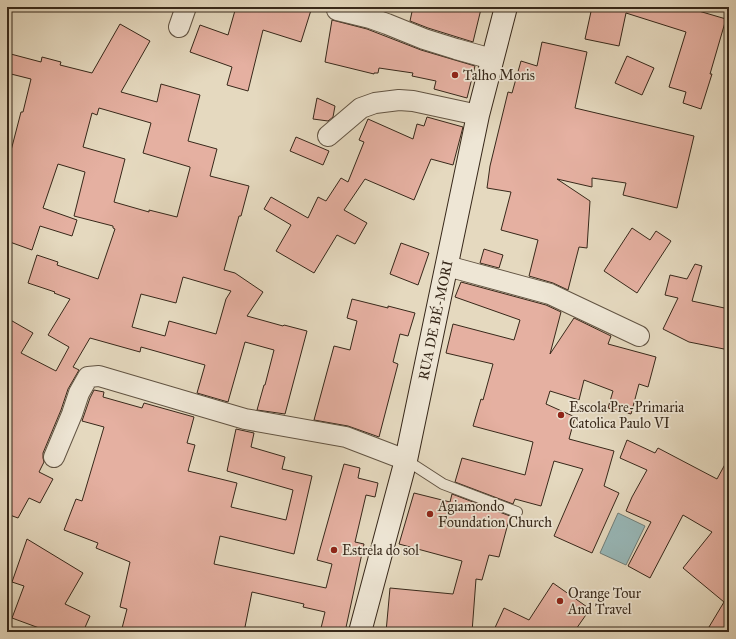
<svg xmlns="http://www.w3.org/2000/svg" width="736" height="639" font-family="'IM FELL Great Primer',serif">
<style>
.water{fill:#98b9ba;stroke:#717f7a}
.building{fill:#e5b0a1;stroke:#37281a;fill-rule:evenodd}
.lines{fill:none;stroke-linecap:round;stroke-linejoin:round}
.lane-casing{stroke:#625443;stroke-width:12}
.street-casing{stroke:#625443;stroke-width:22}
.secondary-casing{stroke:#37281a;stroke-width:24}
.lane{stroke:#eee6d5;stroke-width:10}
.street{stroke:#eee6d5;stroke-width:20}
.secondary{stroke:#eee6d5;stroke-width:22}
.poi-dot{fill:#8f2418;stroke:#eee6d5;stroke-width:1.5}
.labels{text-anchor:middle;stroke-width:3.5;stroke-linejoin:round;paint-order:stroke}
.poi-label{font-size:14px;fill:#37281a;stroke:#eee6d5;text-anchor:start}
.street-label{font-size:14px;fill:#37281a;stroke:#eee6d5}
</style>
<rect width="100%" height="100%" fill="#e5d9bf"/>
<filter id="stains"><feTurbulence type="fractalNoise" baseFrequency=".005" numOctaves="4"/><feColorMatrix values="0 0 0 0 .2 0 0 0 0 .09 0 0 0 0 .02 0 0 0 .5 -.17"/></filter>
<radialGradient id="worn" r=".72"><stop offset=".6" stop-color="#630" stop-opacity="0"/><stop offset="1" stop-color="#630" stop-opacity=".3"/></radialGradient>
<path class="water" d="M618,513L645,526L626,565L600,553Z"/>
<path class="building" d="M236,7H312L301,42L263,30L248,91L227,85L232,67L190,52L200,25L228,35Z
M413,7H428L448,11L449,7H472L481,9L473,42L428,28L410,21Z
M592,7H685L726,19L710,74H712L701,109L683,103L686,92L669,87L686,32L626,13L619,46L585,39Z
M332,20L367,29L421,50L475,66L467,98L434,89L436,81L412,76L413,73L379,68L378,73H374V74L325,62Z
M120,24L150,41L121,92L157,102L161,84L200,95L188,141L217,149L210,176L249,186L241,216H239L224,270L235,273L263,292L247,316L283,326L284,325L307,331L285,414L257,410L264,385H265L274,350L245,342L228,402L197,393L205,365L141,347L140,352L90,338L73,367L79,370L68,389L61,410L43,453V458L44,462L39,472L53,479L40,503L29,498L18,518L7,514V318L33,333L21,353L56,371L69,347L48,335L70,299L54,293L55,292L28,283L37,255L58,262L57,265L98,279L115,229L113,228V226L74,216L85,172L58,164L43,208L77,220L72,236L40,226L32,250L7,241V166L21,112H23L31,79L7,73V53L41,62L42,57L61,62L60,65L92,73ZM99,108L151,123L143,153L190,167V168L177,217L149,210V212L114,202L125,159L83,147L92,113L97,115ZM183,277L231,291L226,299L216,334L169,321L165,336L132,327L141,294L176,303Z
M542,42L587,52L575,108L694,136L677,208L623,195L626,183L592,178V187L557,179L590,201L587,248L579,247L568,290L553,283L529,276L538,240L501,230L511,192L487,188L490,166L508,92L512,93L521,61L537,66Z
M627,56L654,68L642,95L615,83Z
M317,98L335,106L333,117L328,121L313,119Z
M427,117L463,127L453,165L431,159L414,200L365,179L344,210L367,223L355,244L337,235L314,273L276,251L291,225L264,209L271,197L308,218L318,197L326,201L341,178L348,182L364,142L359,140L368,119L413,139L417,124L424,126Z
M296,137L329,151L323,165L290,151Z
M632,228L650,240L656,231L671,241L637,293L604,271Z
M401,243L429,253L418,285L390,274Z
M484,249L503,255L499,268L480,263Z
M695,264L702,266L692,301L729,309V350L689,342L663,329L678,298L665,295L670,275L687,279Z
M461,282L546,305L561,312L550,354L574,318L611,336L608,344L656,357L648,387L639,384L631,414L608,408L613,391L584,380L579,400L550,391L546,404L575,417L569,439L614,451L604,486L619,493L592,553L554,536L583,469L554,461L541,506L515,499L513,504L455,482L462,458L525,475L533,442L473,426L481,399L483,400L493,364L446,353L453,324L514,340L520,320L455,297Z
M352,299L388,308V306L415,313L408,336L400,334L393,362L398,364L379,437L348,426L314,420L334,346L350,350L357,321L347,318Z
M94,390L104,392L103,397L142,408L144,403L194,417L187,443L195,445L188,471L237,483L231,507L286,520L293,490L227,471L236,429L254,433L251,447L285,457L282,469L312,476L294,554L220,536L214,564L326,588L332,564L317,560L344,464L360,468L358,478L378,483L375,497L366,495L355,542L364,544L345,632H320L325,612L303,607L304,604L252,592L244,632H121L127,609L120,607L130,562L96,548L98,543L64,530L76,499L82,501L104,427L82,421L90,398Z
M627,440L655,453L658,448L717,479L729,457V632H706L724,602L683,568L712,532L683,515L650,578L628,566L651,522L626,511L632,497L647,470L620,458Z
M414,493L450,502L452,494L510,516L499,557L489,555L482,580L476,579L472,632H386L390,588L453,594L462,561L399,544Z
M27,539L83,573L65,604L90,616L83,632H50L12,618L24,586L12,582Z
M553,583L590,609L574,632H493L504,608L529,620Z"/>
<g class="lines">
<defs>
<path id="lane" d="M406,460L443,484L517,512"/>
<path id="street" d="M337,10L370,18L387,24L424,39L456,49L492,59
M179,27L186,7
M328,136L361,108L375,103L399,100L413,101L478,115
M447,266L550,294L639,336
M54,457L72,414L79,393L88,377L99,376L245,419L346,437L406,460"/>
<g id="secondary">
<path id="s1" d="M360,632L406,460L478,115L506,7"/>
</g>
</defs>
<use href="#lane" class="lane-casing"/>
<use href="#street" class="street-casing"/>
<use href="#secondary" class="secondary-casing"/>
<use href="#lane" class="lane"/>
<use href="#street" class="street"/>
<use href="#secondary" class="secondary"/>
</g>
<g class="poi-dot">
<circle cx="455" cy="75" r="4"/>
<circle cx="561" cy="415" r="4"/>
<circle cx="430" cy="514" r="4"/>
<circle cx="334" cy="550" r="4"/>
<circle cx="560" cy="601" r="4"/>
</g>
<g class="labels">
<g class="poi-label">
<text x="463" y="80">Talho Moris</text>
<text x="569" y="412">Escola Pre-Primaria<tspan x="569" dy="16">Catolica Paulo VI</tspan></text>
<text x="438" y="511">Agiamondo<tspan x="438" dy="16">Foundation Church</tspan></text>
<text x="342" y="555">Estrela do sol</text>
<text x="568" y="598">Orange Tour<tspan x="568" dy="16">And Travel</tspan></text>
</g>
<g class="street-label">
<text dy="5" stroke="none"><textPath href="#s1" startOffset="321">RUA DE BÉ-MORI</textPath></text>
</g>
</g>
<rect width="736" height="639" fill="none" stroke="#e5d9bf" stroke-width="24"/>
<rect x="8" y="8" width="720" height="623" fill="none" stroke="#37281a" stroke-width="2"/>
<rect x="12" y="12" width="712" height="615" fill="none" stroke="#37281a"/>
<rect width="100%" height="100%" filter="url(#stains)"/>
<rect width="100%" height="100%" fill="url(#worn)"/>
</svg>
